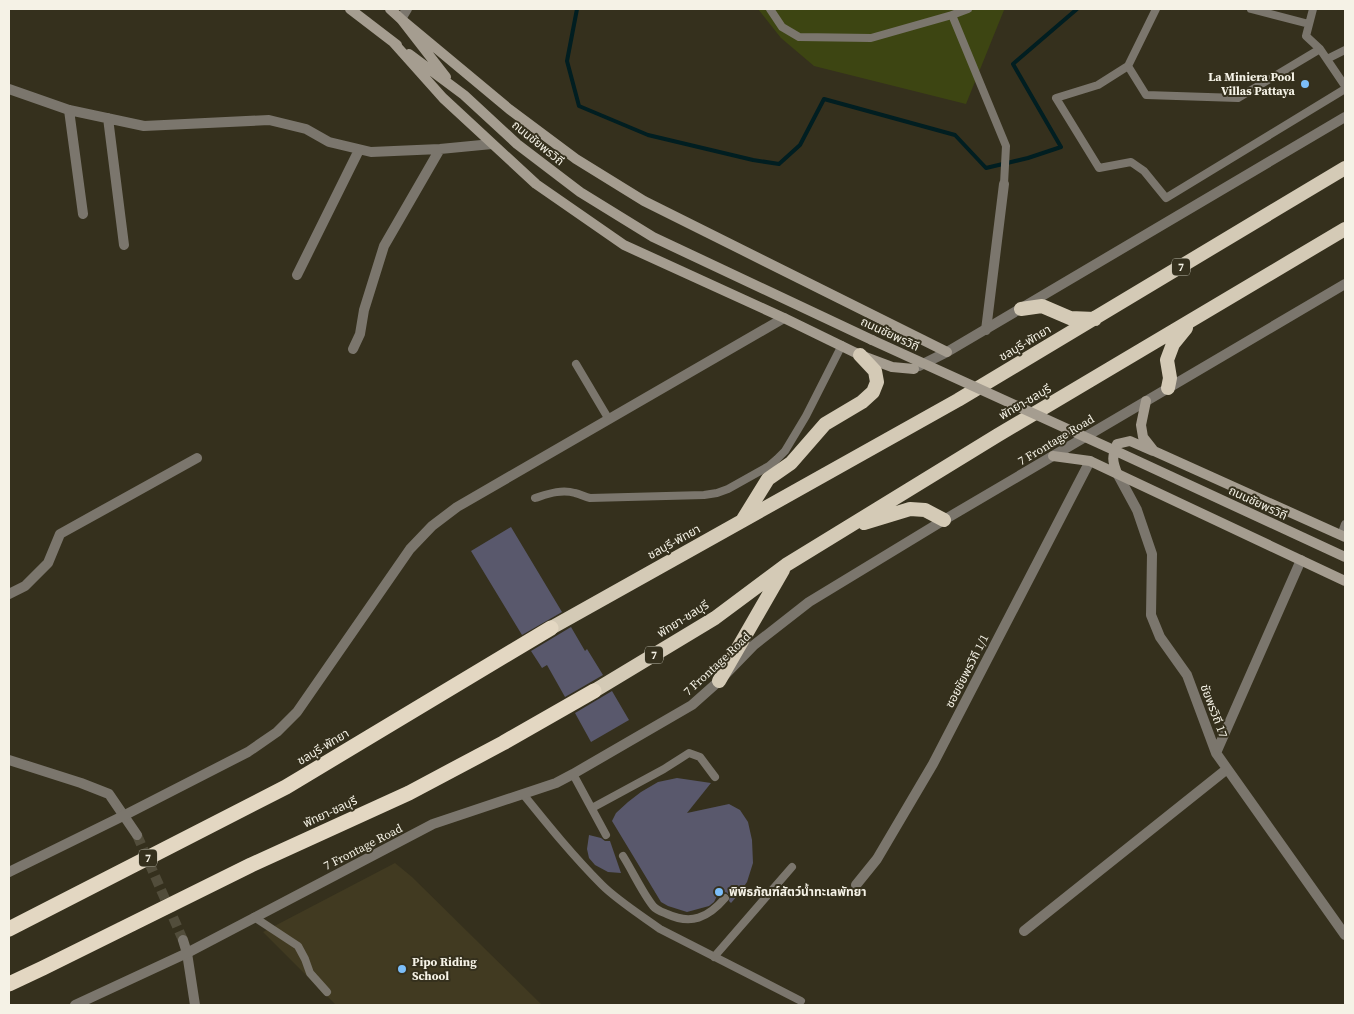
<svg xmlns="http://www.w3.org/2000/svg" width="1354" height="1014" font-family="'Source Serif 4','Noto Sans Thai',serif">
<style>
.built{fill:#413a21}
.green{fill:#3d4512}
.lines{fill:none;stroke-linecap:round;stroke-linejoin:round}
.stream{stroke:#011e21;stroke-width:4}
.building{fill:#59586c}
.minor-tunnel{stroke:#524d3b;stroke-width:10;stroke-dasharray:10 5;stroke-linecap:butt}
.service{stroke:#7b766d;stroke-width:8}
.minor{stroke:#7b766d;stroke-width:10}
.tertiary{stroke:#7b766d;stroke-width:10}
.secondary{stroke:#a59d90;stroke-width:10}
.trunk{stroke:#d4cab6;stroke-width:14}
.motorway{stroke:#e3d7c2;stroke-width:15}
.secondary-bridge{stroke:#a59d90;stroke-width:10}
.poi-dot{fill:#7cbef9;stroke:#35301d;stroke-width:2}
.labels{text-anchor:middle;stroke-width:4;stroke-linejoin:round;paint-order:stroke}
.shield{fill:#35301d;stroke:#bbb8aa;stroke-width:1}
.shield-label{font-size:11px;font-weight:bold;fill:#f5f2e6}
.poi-label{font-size:12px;font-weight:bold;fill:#f5f2e6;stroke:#35301d;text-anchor:start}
.street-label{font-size:12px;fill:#f5f2e6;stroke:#35301d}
</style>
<rect width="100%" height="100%" fill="#35301d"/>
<path class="built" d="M395,863L412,877L542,1005H336L263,932Z"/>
<path class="green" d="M758,9H1007L1004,10L966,104L814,66L781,38Z"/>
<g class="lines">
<path class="stream" d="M577,9L567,61L579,106L648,135L753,160L779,164L800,145L824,99L955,135L986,168L1028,158L1061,147L1013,64L1077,9"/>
</g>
<path class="building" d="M511,527L562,612L522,635L471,551Z
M571,627L585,651L587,649L603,675L565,697L547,665L542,668L531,651Z
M612,691L629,720L591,742L575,713Z
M677,778L711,783L687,813L729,804L740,810L748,822L752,840L753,863L747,882L738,895L731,903L729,901L730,896L726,892L720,895L718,894L714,902L709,906L687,912L668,906L661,902L612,821L616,813L628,802L641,792L658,782Z
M589,835L601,838L605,841H610L621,873L608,872L595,865L589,858L587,849Z"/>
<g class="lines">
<path class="minor-tunnel" d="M137,835L183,940"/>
<path class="service" d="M770,9L782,27L799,37L871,38L952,15L968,9
M1156,9L1128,66L1098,85L1056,98L1099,168L1131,162L1144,171L1166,198L1345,89
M1251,9L1309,24
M1313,9L1306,36L1320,49L1345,86
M952,15L1006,146L1004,184
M1327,59L1345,50
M1128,66L1146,95L1238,98L1320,49
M576,364L608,418
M535,498C548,494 561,489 575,493C580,494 585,497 590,498L704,495L717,493L728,489L769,466L777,459L785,451L806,416L842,345
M1341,535L1345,524
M573,774L606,835
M523,794C548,825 573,856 602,885C617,900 642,916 660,929L801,1001
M592,808L664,769L689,753L700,757L715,777
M623,856C633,872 642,892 653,906C656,910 662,912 667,914C691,925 708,918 725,898
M254,917L298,946L305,959L310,973L327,992
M714,957L792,867"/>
<path class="minor" d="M401,19L407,9
M9,89L69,110L144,126L269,120L306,129L329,142L371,152L440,149L492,144
M69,110L83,214
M108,118L124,245
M297,275L359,150
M986,330L1004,184
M353,349L360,334L364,310L384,246L440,149
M1117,473L1137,510L1152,554L1151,615L1160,637L1187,675L1216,753L1345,935
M9,594L25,586L48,563L60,534L197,458
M1216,753L1301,560
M9,760L81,783L109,794L137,835
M856,885L877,859L933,764L1090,461
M1024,931L1227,769
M183,940L187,953L195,1005"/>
<path class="tertiary" d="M919,366L947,352L1345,117
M9,872L123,816L248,752L277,732L297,712L410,549L432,526L457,507L784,318
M75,1005L187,953L433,824L556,783L573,774L692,705L719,681L754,645L809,602L944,520L1345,284"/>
<path class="secondary" d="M350,9L397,45
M390,9L401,19L446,77
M401,19L509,109L576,159L644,201L947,352
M393,42L443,98L536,184L624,245L784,318L860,355L892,367L914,369
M409,54L464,95L517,144L580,192L653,237L872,340
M1146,401L1141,425L1143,437L1154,451L1345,537
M1118,452L1345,557
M1053,456L1090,461L1345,581
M1117,473C1112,460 1112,457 1117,444L1130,441L1153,451"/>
<path class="trunk" d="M1021,309L1042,306L1070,318L1095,319
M1168,388L1170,378L1167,360L1173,344L1186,328
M742,521L768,479L791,463L825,424L862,402L873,392L877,382L875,371L860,355
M864,523L910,509L925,510L944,520
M551,628L958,400L1345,168
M719,681L783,570
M594,691L715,618L786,565L998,435L1345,229"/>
<path class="motorway" d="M9,929L286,787L551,628
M9,984L43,968L251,865L409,793L503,743L594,691"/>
<path class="secondary-bridge" d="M872,340L1118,452"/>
</g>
<g class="poi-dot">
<circle cx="1305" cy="84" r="5"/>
<circle cx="719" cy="892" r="5"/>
<circle cx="402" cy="969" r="5"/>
</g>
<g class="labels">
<g class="shield">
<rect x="1172" y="258.5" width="18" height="17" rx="4"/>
<rect x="645" y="646.5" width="18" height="17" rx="4"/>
<rect x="139" y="849.5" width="18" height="17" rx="4"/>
</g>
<g class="shield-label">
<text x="1181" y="271">7</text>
<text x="654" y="659">7</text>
<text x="148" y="862">7</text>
</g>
<g class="poi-label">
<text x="1295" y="81" text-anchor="end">La Miniera Pool<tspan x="1295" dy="14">Villas Pattaya</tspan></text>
<text x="729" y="896">พิพิธภัณฑ์สัตว์น้ำทะเลพัทยา</text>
<text x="412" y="966">Pipo Riding<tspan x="412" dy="14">School</tspan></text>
</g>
<g class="street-label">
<text transform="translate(538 143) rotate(39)" y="4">ถนนชัยพรวิถี</text>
<text transform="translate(890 334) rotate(25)" y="4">ถนนชัยพรวิถี</text>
<text transform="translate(1025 343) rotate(-31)" y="4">ชลบุรี-พัทยา</text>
<text transform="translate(1025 402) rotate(-30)" y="4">พัทยา-ชลบุรี</text>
<text transform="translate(1056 440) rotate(-31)" y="4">7 Frontage Road</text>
<text transform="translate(1258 503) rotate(25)" y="4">ถนนชัยพรวิถี</text>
<text transform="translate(674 542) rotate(-29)" y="4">ชลบุรี-พัทยา</text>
<text transform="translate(683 619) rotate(-32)" y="4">พัทยา-ชลบุรี</text>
<text transform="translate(717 664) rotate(-43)" y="4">7 Frontage Road</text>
<text transform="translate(967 671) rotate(-63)" y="4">ซอยชัยพรวิถี 1/1</text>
<text transform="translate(1214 711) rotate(69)" y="4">ชัยพรวิถี 17</text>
<text transform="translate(323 747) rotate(-31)" y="4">ชลบุรี-พัทยา</text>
<text transform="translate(330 812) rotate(-25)" y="4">พัทยา-ชลบุรี</text>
<text transform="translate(363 847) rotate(-27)" y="4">7 Frontage Road</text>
</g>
</g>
<rect width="1354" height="1014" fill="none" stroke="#f5f2e6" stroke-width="20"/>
</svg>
